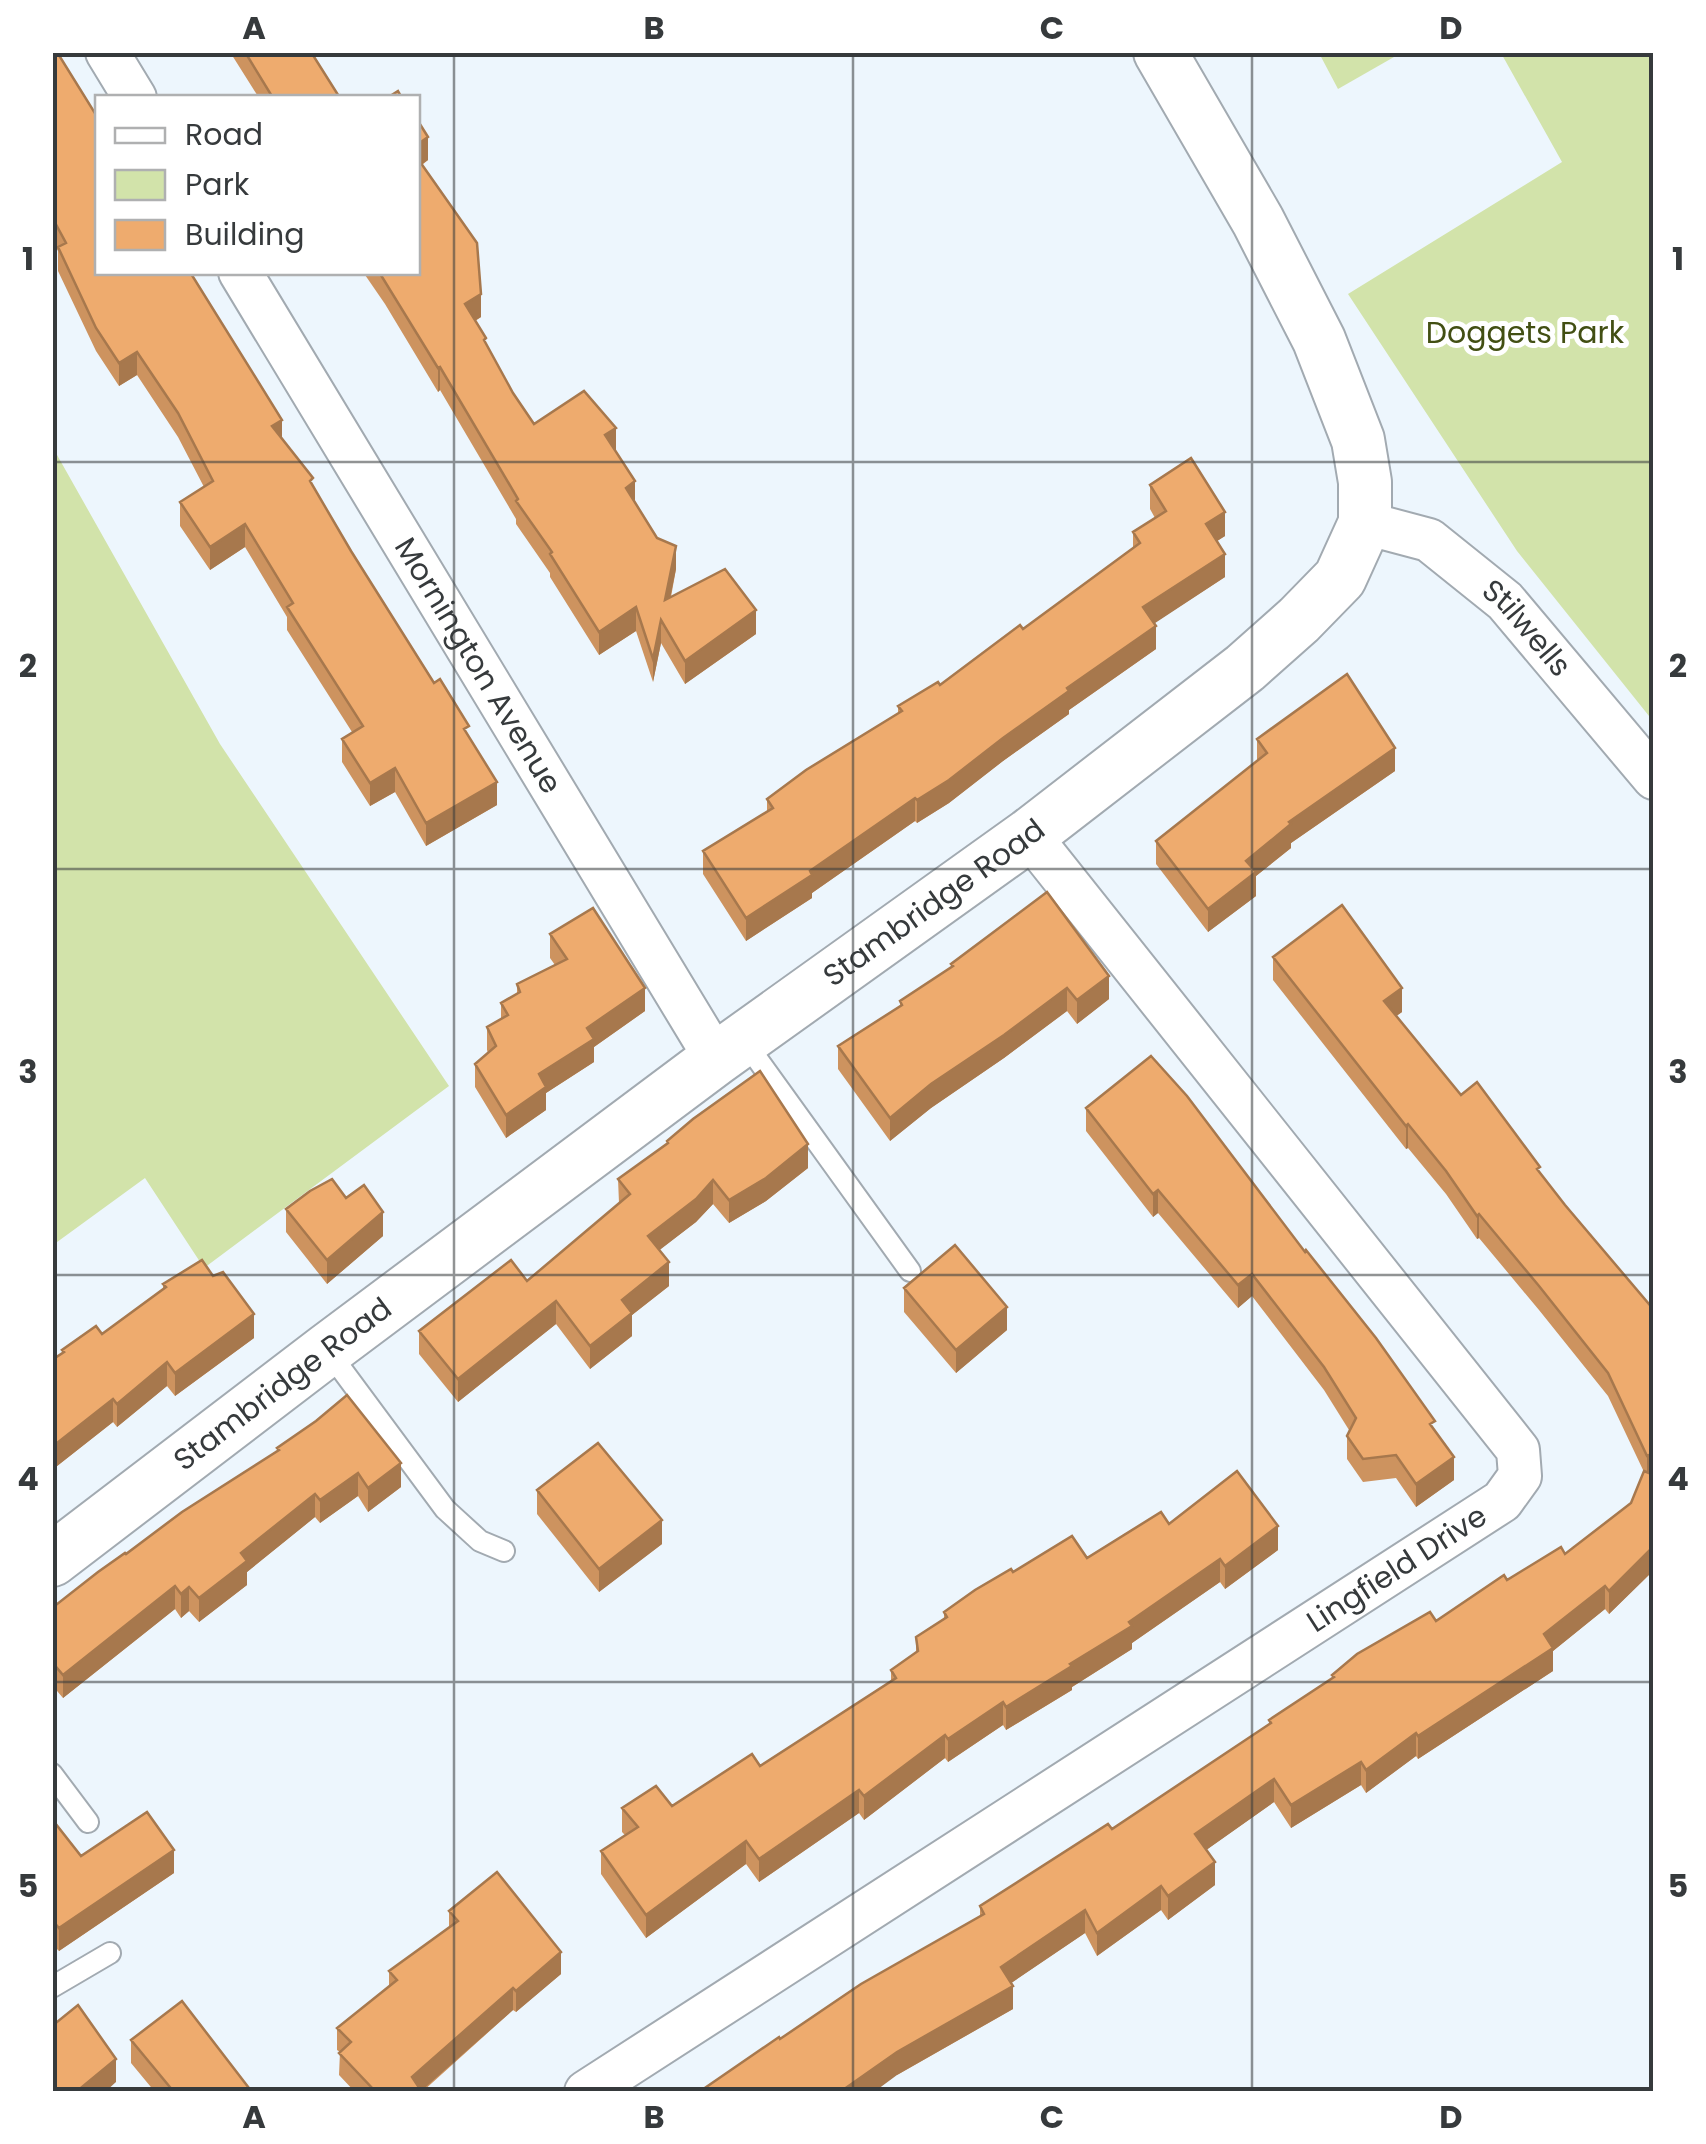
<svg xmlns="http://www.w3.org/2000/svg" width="1706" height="2144" font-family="Poppins,sans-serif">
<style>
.green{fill:#d2e3aa}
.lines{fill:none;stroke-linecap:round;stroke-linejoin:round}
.service-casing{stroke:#a2aab1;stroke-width:24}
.minor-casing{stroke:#a2aab1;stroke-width:46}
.tertiary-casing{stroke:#a2aab1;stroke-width:56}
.service{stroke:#fff;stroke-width:20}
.minor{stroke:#fff;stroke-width:42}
.tertiary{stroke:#fff;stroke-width:52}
.wall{fill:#cd935f}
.shaded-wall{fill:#a7784d}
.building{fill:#eeab6e;stroke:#a7784d;stroke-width:2.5}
.grid{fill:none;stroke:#363a3c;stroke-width:2.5;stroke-opacity:0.55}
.labels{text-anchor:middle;stroke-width:10;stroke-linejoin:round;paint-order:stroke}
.park-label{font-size:30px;fill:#424f13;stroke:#fff}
.street-label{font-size:30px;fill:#363a3c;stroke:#fff}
.neatline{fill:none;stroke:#363a3c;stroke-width:4}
.grid-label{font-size:32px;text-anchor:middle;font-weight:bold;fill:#363a3c}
</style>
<rect width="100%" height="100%" fill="#edf6fd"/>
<path class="green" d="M1319,53H1401L1338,89Z
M1501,53H1653V721L1517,551L1348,294L1562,162Z
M52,446L220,744L449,1086L204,1268L145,1178L53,1245Z"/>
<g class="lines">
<defs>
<path id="service" d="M745,1042L910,1271
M328,1351L445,1509L480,1541L504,1551
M52,1774L88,1822
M52,1987L110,1953"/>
<g id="minor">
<path d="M107,52L135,98"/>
<path id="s1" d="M240,272L716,1059"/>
<path id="s2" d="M1365,523L1429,540L1505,601L1654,778"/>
<path id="s3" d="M586,2092L1502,1501L1520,1476L1518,1450L1029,835"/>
</g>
<g id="tertiary">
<path id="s4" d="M52,1560L327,1350L716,1059L1029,835L1245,668L1299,620L1340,578L1365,523V482L1358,440L1319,340L1258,221L1160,52"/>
</g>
</defs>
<use href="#service" class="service-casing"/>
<use href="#minor" class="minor-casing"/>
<use href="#tertiary" class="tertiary-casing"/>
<use href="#service" class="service"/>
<use href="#minor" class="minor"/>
<use href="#tertiary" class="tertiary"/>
</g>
<path class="wall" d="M52,52L98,272L282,439L313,487L351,551L469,737L497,805L426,846L395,792L370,806L342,762V739L352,732L287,630V617L245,547L210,570L180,526V502L204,487L178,437L137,375L119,386L96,351L58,271V251L52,240Z
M230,52H311L340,98H259Z
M418,121L428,160L422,165L481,317L475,321L486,344L513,393L534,424L616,452L635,503L676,569L671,597L756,634L685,684L661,643L653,682L636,631L599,655L550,577V573L516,524V519L440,390L438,392L385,304L363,272H418Z
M1150,485L1225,536L1217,541L1225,577L1154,623L1156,649L1069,710V714L1003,761L949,803L917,823L915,821L812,893V898L746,941L703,874V851L767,812V799L898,714V706L940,685L1023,629L1133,548V532L1155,518L1150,509Z
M1257,739L1395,771L1291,843V848L1256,876V896L1208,932L1156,864V841L1257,761Z
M1047,892L1109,999L1077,1024L1067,1011L1004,1058L931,1108L890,1141L838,1069V1046L900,1006V1001L951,967V964Z
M550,934L645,1011L594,1047V1062L546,1093V1110L506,1138L475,1087V1064L488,1053L487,1050V1027L501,1019V1003L517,994V984L555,965L550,958Z
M1273,957L1402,1012L1396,1016L1461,1095L1540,1172L1565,1205L1654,1310V1570L1609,1614L1605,1609L1553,1651V1671L1418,1759L1416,1756L1366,1793L1361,1785L1291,1828L1274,1802L1206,1850L1215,1885L1168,1920L1161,1910L1097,1956L1085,1933L1011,1983L1013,2009L897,2075L780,2039L980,1916V1906L1112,1829L1269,1724V1720L1332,1678V1675L1436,1621L1507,1580L1565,1554L1631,1503L1644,1472L1608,1396L1539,1310L1479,1238L1477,1239L1446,1194L1408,1148L1406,1149L1273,980Z
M1086,1108L1435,1431L1454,1480L1416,1507L1396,1478L1363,1482L1347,1459V1436L1349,1430L1324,1390L1252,1296L1238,1308L1158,1213L1153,1217L1086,1131Z
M667,1141L808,1168L766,1201L729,1223L713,1204L696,1222L659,1250L669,1286L632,1315V1336L590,1369L556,1324L458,1402L419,1354V1331L527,1281L619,1203L618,1179L667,1145Z
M286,1209L383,1236L327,1284L286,1232Z
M163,1284L254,1338L175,1396L167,1386L117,1427L113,1422L52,1470V1360L62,1354V1350L102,1334L163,1289Z
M904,1288L1007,1330L956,1373L904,1312Z
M277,1448L401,1487L368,1512L358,1496L320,1523L315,1517L247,1572V1585L199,1622L189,1611L181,1618L175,1609L63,1698L52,1685V1608L277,1451Z
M537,1490L662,1544L599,1592L537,1514Z
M1169,1524L1278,1550L1225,1589L1220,1582L1132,1643V1649L1072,1687V1690L1006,1730L1003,1725L948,1762L945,1758L864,1820L859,1813L759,1882L746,1864L646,1938L601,1874V1851L625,1835L622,1832V1808L672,1806L760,1766L891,1681V1670L916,1652V1637L944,1619V1612L1013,1572L1087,1558Z
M52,1825L81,1856L174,1873L59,1951L52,1944Z
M449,1911L561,1974L516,2012L513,2010L422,2092H355L339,2075L340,2052L337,2050V2028L389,1986V1971L449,1927Z
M131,2040L252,2092H155L131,2063Z"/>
<path class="shaded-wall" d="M428,137V160L418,167V144Z
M481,294V317L465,327V304Z
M137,352V375L119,386V363Z
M440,367V390L438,392V368Z
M282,420V443L272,426Z
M616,428V452L605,435Z
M635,481V505L626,488Z
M1225,512V536L1206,548V524Z
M245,524V547L210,570V547Z
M676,546V569L665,623V600Z
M1225,554V577L1143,631V607Z
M636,607V631L599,655V632Z
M756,610V634L685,684V661Z
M661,620V643L653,682V659Z
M1156,626V649L1069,710V714L1003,761L949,803L917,823V800L1067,688Z
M1395,748V771L1291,843V848L1256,876V896L1208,932V909L1246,861L1289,822Z
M395,768V792L370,806V783Z
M497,782V805L426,846V823Z
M915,798V821L812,893V898L746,941V918L810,871Z
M1109,976V999L1077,1024V1000Z
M645,988V1011L594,1047V1062L546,1093V1110L506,1138V1115L539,1074L587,1028Z
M1067,988V1011L1004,1058L931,1108L890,1141V1118L931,1084Z
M1402,988V1012L1384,1025V1001Z
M1408,1124V1148L1406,1149V1126Z
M808,1144V1168L766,1201L729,1223V1200Z
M713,1180V1204L696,1222L648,1259V1236Z
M1158,1190V1213L1153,1217V1194Z
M383,1212V1236L327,1284V1260Z
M1479,1214V1238L1477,1239V1216Z
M669,1262V1286L632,1315V1336L590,1369V1346L622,1300Z
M1252,1274V1296L1238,1308V1285Z
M556,1301V1324L458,1402V1379Z
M1007,1307V1330L956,1373V1350Z
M254,1314V1338L175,1396V1373Z
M167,1362V1386L117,1427V1404Z
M113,1399V1422L52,1470V1447Z
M1654,1453V1476L1647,1480V1456Z
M1454,1457V1480L1416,1507V1484Z
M401,1463V1487L368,1512V1488Z
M358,1473V1496L320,1523V1500Z
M315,1494V1517L247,1572V1585L199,1622V1598L241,1553Z
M662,1520V1544L599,1592V1569Z
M1278,1526V1550L1225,1589V1566Z
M1654,1546V1570L1609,1614V1591Z
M1220,1559V1582L1132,1643V1649L1072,1687V1690L1006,1730V1707L1070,1664Z
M175,1586V1609L63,1698V1675Z
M1605,1586V1609L1553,1651V1671L1418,1759V1736Z
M189,1587V1611L181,1618V1594Z
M1003,1702V1725L948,1762V1739Z
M1416,1733V1756L1366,1793V1770Z
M945,1735V1758L864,1820V1796Z
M1361,1762V1785L1291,1828V1805Z
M1274,1779V1802L1195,1858V1834Z
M859,1790V1813L759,1882V1859Z
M746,1841V1864L646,1938V1915Z
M174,1850V1873L59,1951V1928Z
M1215,1862V1885L1168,1920V1896Z
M1161,1886V1910L1097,1956V1933Z
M1085,1910V1933L1001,1990V1967Z
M561,1952V1974L516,2012V1991Z
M1013,1986V2009L897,2075L874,2092H840L897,2052Z
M513,1988V2010L420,2092L412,2077Z
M116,2059V2082L105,2092H76Z"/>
<path class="building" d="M52,52H57L98,118V272H190L282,420L272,426L313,478L310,481L351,551L434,683L440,679L469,726L464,729L497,782L426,823L395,768L370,783L342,739L363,726L287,607L293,603L245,524L210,547L180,502L213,481L178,413L137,352L119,363L96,328L58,247L66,243L52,217Z
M245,52H311L340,98H273Z
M398,91L402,98H387Z
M418,121L428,137L418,144Z
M418,159L477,243L481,294L465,304L486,338L484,340L513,393L534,424L584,391L616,428L605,435L635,481L626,488L657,538L676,546L665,600L725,569L756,610L685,661L661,620L653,659L636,607L599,632L550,554L552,552L516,501L518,499L440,367L438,368L379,272H418Z
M1191,458L1225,512L1206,524L1225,554L1143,607L1156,626L1067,688L1069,691L1003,738L949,780L917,800L915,798L810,871L812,875L746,918L703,851L773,808L767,799L806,770L902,711L898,706L938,682L940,685L1020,625L1023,629L1140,543L1133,532L1166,511L1150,485Z
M1347,674L1395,748L1289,822L1291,824L1246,861L1256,872L1208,909L1156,841L1267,753L1257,739Z
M1047,892L1109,976L1077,1000L1067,988L1004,1035L931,1084L890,1118L838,1046L902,1005L900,1001L953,966L951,964Z
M1342,905L1402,988L1384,1001L1461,1095L1477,1082L1540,1167L1537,1169L1565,1205L1654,1310V1453L1647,1456L1608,1373L1539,1286L1479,1214L1477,1216L1446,1171L1408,1124L1406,1126L1273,957Z
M593,908L645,988L587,1028L594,1039L539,1074L546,1087L506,1115L475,1064L496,1046L487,1027L508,1015L501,1003L520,992L517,984L567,959L550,934Z
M1151,1056L1187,1096L1305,1252L1306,1250L1376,1338L1435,1421L1430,1424L1454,1457L1416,1484L1396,1455L1363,1459L1347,1436L1356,1418L1324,1367L1252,1274L1238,1285L1158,1190L1153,1194L1086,1108Z
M760,1071L808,1144L766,1178L729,1200L713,1180L696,1199L648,1236L669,1262L622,1300L632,1313L590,1346L556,1301L458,1379L419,1331L511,1260L527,1281L630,1194L618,1179L668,1143L667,1141L693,1119Z
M332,1179L346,1198L364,1185L383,1212L327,1260L286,1209L310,1191Z
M955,1245L1007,1307L956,1350L904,1288Z
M202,1260L213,1276L223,1272L254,1314L175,1373L167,1362L117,1404L113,1399L52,1447V1360L64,1352L62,1350L96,1326L102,1334L166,1287L163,1284Z
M347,1395L401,1463L368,1488L358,1473L320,1500L315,1494L241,1553L247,1561L199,1598L189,1587L181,1594L175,1586L63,1675L52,1662V1608L98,1572L125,1553L126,1554L182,1512L279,1450L277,1448L316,1421Z
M598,1443L662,1520L599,1569L537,1490Z
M1237,1471L1278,1526L1225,1566L1220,1559L1129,1622L1132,1626L1070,1664L1072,1666L1006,1707L1003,1702L948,1739L945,1735L864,1796L859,1790L759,1859L746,1841L646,1915L601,1851L638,1827L622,1808L656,1786L672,1806L752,1754L760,1766L896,1678L891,1670L918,1651L916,1637L947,1617L944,1612L975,1590L1011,1569L1013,1572L1072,1536L1087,1558L1161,1512L1169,1524Z
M1644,1471L1654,1475V1546L1609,1591L1605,1586L1544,1634L1553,1648L1418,1736L1416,1733L1366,1770L1361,1762L1291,1805L1274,1779L1195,1834L1215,1862L1168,1896L1161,1886L1097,1933L1085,1910L1001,1967L1013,1986L897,2052L840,2092H699L779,2037L780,2039L861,1984L984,1914L980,1906L1108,1824L1112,1829L1271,1723L1269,1720L1334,1677L1332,1675L1357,1654L1430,1612L1436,1621L1504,1575L1507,1580L1561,1547L1565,1554L1631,1503Z
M147,1812L174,1850L59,1928L52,1920V1825L55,1823L81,1856Z
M497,1872L561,1952L516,1991L513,1988L412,2077L422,2092H376L339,2053L351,2042L337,2028L397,1980L389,1971L458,1921L449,1911Z
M182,2001L252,2092H174L131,2040Z
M78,2005L116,2059L76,2092H52V2026Z"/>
<path class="grid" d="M454,52V2092M853,52V2092M1252,52V2092M52,462H1654M52,869H1654M52,1275H1654M52,1682H1654"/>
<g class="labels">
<g class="park-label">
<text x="1525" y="343">Doggets Park</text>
</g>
<g class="street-label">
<text dy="10" stroke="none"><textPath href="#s2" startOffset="198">Stilwells</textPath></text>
<text dy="10" stroke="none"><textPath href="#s1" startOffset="460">Mornington Avenue</textPath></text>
<text dy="10" stroke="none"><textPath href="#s4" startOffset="1100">Stambridge Road</textPath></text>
<text dy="10" stroke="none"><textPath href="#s4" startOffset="290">Stambridge Road</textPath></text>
<text dy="10" stroke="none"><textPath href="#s3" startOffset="965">Lingfield Drive</textPath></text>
</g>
</g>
<rect width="1706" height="2144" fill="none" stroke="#ffffff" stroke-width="110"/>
<rect x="95" y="95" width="325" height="180" fill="#ffffff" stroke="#afb0b1" stroke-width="2.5"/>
<rect x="115" y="128" width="50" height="15" fill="#ffffff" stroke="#afb0b1" stroke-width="2.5"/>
<text x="185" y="145" font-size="30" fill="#363a3c">Road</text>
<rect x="115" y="170" width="50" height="30" fill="#d2e3aa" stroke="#afb0b1" stroke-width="2.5"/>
<text x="185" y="195" font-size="30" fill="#363a3c">Park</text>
<rect x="115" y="220" width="50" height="30" fill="#eeab6e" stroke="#afb0b1" stroke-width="2.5"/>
<text x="185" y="245" font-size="30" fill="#363a3c">Building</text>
<rect x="55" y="55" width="1596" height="2034" class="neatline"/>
<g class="grid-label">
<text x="254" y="39">A</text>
<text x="654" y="39">B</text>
<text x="1052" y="39">C</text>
<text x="1451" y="39">D</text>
<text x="28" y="270">1</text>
<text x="1678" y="270">1</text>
<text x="28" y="677">2</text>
<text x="1678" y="677">2</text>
<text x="28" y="1083">3</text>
<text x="1678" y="1083">3</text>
<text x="28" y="1490">4</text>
<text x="1678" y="1490">4</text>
<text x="28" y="1897">5</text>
<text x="1678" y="1897">5</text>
<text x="254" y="2128">A</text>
<text x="654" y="2128">B</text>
<text x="1052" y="2128">C</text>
<text x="1451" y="2128">D</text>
</g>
</svg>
